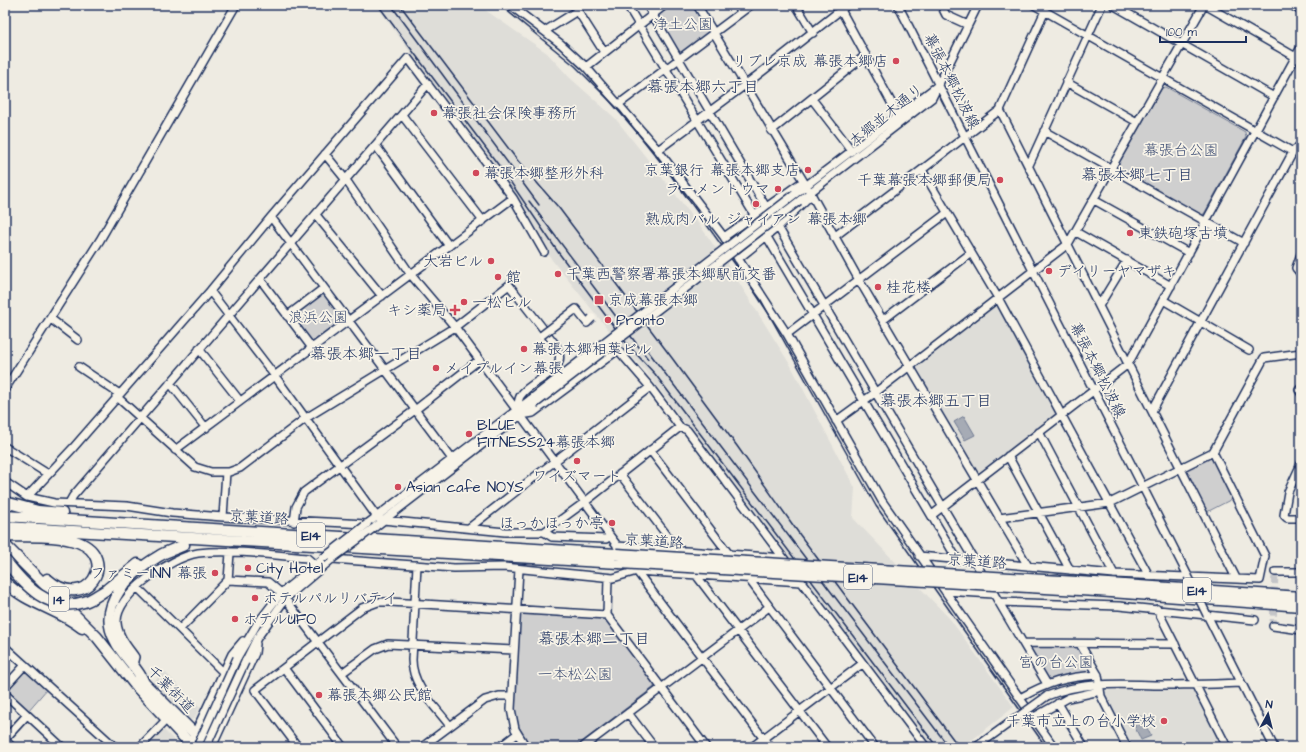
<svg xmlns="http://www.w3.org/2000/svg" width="1306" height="752" font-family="'Architects Daughter','Klee One',sans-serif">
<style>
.built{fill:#deddd8}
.green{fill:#cfcfcf;stroke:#757f96}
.water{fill:#a6abb5;stroke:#6e7992}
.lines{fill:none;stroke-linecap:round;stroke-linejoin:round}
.minor-tunnel{stroke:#c4c5c8;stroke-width:7;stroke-dasharray:7 3.5;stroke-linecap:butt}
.minor-casing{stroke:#1b2f5e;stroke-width:10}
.highway-casing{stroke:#1b2f5e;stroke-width:13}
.minor{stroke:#f7f3e8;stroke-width:7}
.highway{stroke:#f7f3e8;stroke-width:10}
.rail{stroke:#1b2f5e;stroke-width:1.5}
.minor-bridge-casing{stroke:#1b2f5e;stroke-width:10;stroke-linecap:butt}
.highway-bridge-casing{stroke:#1b2f5e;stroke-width:13;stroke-linecap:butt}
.minor-bridge{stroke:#f7f3e8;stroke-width:7}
.highway-bridge{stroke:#f7f3e8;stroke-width:10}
.poi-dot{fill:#d1495b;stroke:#f7f3e8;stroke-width:1.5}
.labels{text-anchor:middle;stroke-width:3.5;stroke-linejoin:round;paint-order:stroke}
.shield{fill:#f7f3e8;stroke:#5d6a87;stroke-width:1}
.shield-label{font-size:14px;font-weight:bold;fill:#1b2f5e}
.park-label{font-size:15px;fill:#3f4f75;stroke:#f7f3e8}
.poi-label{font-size:15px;fill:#1b2f5e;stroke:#f7f3e8;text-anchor:start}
.street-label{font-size:15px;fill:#1b2f5e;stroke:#f7f3e8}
.neighbourhood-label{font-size:16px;fill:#1b2f5e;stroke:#f7f3e8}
</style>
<rect width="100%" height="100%" fill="#eeebe2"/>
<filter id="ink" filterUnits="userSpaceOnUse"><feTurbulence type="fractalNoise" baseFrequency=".025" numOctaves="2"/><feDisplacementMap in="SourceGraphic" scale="8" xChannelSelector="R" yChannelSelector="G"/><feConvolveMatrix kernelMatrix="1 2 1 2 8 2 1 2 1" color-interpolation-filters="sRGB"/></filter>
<g filter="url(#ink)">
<path class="built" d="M376,5H478L547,53L569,77L615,118L701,227L733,273L791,366L855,488L853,518L950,619L1014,707L963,747H929L647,373L620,344L552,260L516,198Z
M995,305L999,307L1056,409L1055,414L979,472L975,471L915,370L916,366Z
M164,671L200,707L194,719L189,720L153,683Z
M1111,690H1192L1197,693L1224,747H1130L1104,695L1105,691Z
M163,729L174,740L175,747H145Z"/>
<path class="green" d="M668,5H694L709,30V34L682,53H678L657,19L658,13Z
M1166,87L1245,132L1246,137L1204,214L1200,215L1119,169L1118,165L1162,88Z
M320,292L325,293L343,318L342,322L315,343H311L293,319L292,314Z
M1208,457L1213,458L1232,496V499L1207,512L1204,510L1185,472L1186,468Z
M523,613L603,618L607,619L655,683L654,687L575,747H531L519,727L514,707L520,615Z
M1032,646H1076L1080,649L1092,670L1091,674L1050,680L1046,678L1030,650Z
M23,670H27L47,689L28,711L7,691L6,688Z"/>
<path class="water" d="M964,416L975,435L965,440L954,422Z
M1141,716L1151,736L1141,740L1132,721Z"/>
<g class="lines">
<path class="minor-tunnel" d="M1273,626L1275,572"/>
<defs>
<path id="minor" d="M510,5L561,44L586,67L658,150L724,237L787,334L882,501L1054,747
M574,5L604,52
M627,5L755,216
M647,5L766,207
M697,5L810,192L859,280L1028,566
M796,5L813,33
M898,5L1188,576
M941,5L946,15L968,25
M1034,5L1293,152
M1113,5L1274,97
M1205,5L1301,60
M1291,5L1301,11
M841,10L898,115
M545,31L577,11
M586,67L665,5
M1066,82L1137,122
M812,99L852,151
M619,104L751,5
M1000,110L1236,578
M402,115L483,221
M771,131L866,55
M1044,131L1244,243
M376,146L449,246
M658,150L745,85L847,5
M325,154L346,180L411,275L455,327L610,536L770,747
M1029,165L1102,5
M922,170L998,298L1148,574
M795,194L937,86
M1094,200L1189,253
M799,201L932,98L978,5
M316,215L382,296
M271,217L452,459
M778,227L1047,684
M1076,232L1171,286
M724,237L799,184L806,186
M767,237L957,559
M834,237L1000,110L1045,11
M1301,254L1296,268L1301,274
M738,259L778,227L808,198
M260,279L312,348
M210,291L275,376L377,517L383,520L505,532H544L585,502L680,427
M1163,300L1249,350
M1099,306L1127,260
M287,316L324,288
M51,319L78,340
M883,320L971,253
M787,334L947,213
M199,349L240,401
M79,367L118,393
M170,383L206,428
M1301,388L1299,390L1301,393
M5,389L100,240L236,5
M116,396L195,467L211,472H229L240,468L306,418L455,327L509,285L555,344C573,373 533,377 521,395C518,398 518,406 517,410
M1152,411L1293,152L1301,144
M521,415L533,413L618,350L650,387L680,427L687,430L926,747
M836,421L876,392L1068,244L1204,5
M1039,432L1114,574
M5,447L48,474
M175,450L513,198
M650,450L729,554
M1008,456L1070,570
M1301,464L1288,492L1284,515L1287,518H1301
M620,474L679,551
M5,482L27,497L54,503L127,506L172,513L223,517L226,472
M27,497L73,448L210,291L271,217L408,58L513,198L544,252
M69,503L73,496L428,84
M932,515L1128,364L1301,47
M223,517L367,524L531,399
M999,518L1110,503L1213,452L1264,358L1301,353
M294,522L296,507L304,492L415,410L479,360
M375,527L535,404
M469,528L650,387
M544,532L552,537L606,539L610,536
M617,546L783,558
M919,556L1114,574L1260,580L1265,556L1213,452
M417,565L412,660C412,686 435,706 450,726
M519,569L511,709L515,729L526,747
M1275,572H1301
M696,575L827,747
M608,578L607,615L706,747
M748,578L875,747
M228,580L268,582L281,593L397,747
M138,588L223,672
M945,591L993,594
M999,602L1119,606L1255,620
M1157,609L1227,747
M1207,615L1274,747
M1273,626L1301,630
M180,629L228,580L230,553
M1023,643L1175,644
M1080,644L1098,675L1101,696L1127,747
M5,647L115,747
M237,658L257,624L281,593L319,562
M245,662L257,638L286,598L332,559L454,568L504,567L613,578L637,571L801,582
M133,665L135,657C128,647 118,636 117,623C115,594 172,557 198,553C229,549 275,555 307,558L315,565
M284,668L343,747
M342,673L375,649L388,644L514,650
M5,687L25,665
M5,694L62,747
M1047,696C1083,681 1121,684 1159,685C1186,685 1214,684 1241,683
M1020,698C1049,682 1065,677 1098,675
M1058,703L1084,747
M628,713L654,747
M1034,717L1068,698L1100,691
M193,737L232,654L243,641
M5,739L27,715
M5,740L12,747
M140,747L167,719
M212,747L255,653L256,644
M298,747L255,690L362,608L378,602H390L607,615
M422,747L485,700L499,696H511
M500,747L517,734
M583,747L769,607
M752,747L862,664"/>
<path id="highway" d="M5,502L38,511L62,513
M5,516L616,554
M5,527L619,563
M5,536C28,537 56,534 78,542C120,558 87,614 47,579
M5,545L97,637L135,685L193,747
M5,582C27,604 59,609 82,628
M1094,583L1301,597
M106,590L138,564
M1097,591L1301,606
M140,679L208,747
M144,683C138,667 122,656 115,640C96,605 130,573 159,556C167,551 176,549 184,545"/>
</defs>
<use href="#minor" class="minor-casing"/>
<use href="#highway" class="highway-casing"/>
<use href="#minor" class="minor"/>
<use href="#highway" class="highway"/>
<path class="rail" d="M378,5L503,171L558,252L627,344L655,374L937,747
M391,5L539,205
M400,5L518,161L559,208L672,358L737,446L800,535L959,747
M500,5L575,66L620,111L667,170L761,300L876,506L1046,747
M529,201L648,359
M648,351L949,747"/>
<defs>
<path id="minor-bridge" d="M542,335L576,309L587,323L592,318
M531,399L795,194
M535,404L799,201
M322,559L367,524
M332,559L375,527
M1188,576L1207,615
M197,747L237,658
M206,747L245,662
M976,747L1047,696"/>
<path id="highway-bridge" d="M616,554L1094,583
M5,560C24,585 49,613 84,602C92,600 99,594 106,590
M619,563L1097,591"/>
</defs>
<use href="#minor-bridge" class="minor-bridge-casing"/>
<use href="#highway-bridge" class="highway-bridge-casing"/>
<use href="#minor-bridge" class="minor-bridge"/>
<use href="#highway-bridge" class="highway-bridge"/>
</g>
</g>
<g class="poi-dot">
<circle cx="896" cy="61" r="4"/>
<circle cx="434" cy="113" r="4"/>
<circle cx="808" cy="170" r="4"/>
<circle cx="476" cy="173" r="4"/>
<circle cx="1000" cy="180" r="4"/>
<circle cx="778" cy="189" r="4"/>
<circle cx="756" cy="204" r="4"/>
<circle cx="1130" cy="233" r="4"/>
<circle cx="491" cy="261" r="4"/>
<circle cx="1049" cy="271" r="4"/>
<circle cx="558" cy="274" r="4"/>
<circle cx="498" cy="277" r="4"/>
<circle cx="878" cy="287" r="4"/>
<rect x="594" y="295" width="10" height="10" rx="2"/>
<circle cx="464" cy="302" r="4"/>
<path d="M453 304h4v4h4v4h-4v4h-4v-4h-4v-4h4z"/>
<circle cx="608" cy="320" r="4"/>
<circle cx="524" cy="349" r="4"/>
<circle cx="436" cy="368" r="4"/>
<circle cx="469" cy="434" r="4"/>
<circle cx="577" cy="461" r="4"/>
<circle cx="398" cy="487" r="4"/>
<circle cx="612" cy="523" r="4"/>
<circle cx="248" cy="568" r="4"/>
<circle cx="215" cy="573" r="4"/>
<circle cx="255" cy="598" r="4"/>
<circle cx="235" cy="619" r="4"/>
<circle cx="319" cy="695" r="4"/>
<circle cx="1164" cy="721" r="4"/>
</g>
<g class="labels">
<g class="shield">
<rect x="297" y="523" width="28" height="24" rx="3"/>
<rect x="844" y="565" width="28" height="24" rx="3"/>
<rect x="1183" y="578" width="28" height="24" rx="3"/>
<rect x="49" y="587" width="20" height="24" rx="3"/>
</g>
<g class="shield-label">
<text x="311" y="540">E14</text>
<text x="858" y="582">E14</text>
<text x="1197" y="595">E14</text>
<text x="59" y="604">14</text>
</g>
<g class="park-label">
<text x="683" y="29">浄土公園</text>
<text x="1181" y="155">幕張台公園</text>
<text x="318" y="322">浪浜公園</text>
<text x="1056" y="667">宮の台公園</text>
<text x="575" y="679">一本松公園</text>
</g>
<g class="poi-label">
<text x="888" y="66" text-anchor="end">リブレ京成 幕張本郷店</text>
<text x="442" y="118">幕張社会保険事務所</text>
<text x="800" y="175" text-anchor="end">京葉銀行 幕張本郷支店</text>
<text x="484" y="178">幕張本郷整形外科</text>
<text x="992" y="185" text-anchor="end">千葉幕張本郷郵便局</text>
<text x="770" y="194" text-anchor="end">ラーメントウマ</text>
<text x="756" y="224" text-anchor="middle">熟成肉バル ジャイアン 幕張本郷</text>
<text x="1138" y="238">東鉄砲塚古墳</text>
<text x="483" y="266" text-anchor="end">大岩ビル</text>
<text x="1057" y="276">デイリーヤマザキ</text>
<text x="566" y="279">千葉西警察署幕張本郷駅前交番</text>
<text x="506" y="282">館</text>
<text x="886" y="292">桂花楼</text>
<text x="608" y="305">京成幕張本郷</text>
<text x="472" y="307">一松ビル</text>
<text x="447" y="315" text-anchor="end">キシ薬局</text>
<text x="616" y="325">Pronto</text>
<text x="532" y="354">幕張本郷相葉ビル</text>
<text x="444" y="373">メイプルイン幕張</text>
<text x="477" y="430">BLUE<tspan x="477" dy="17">FITNESS24幕張本郷</tspan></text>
<text x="577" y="481" text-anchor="middle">ワイズマート</text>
<text x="406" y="492">Asian cafe NOYS</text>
<text x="604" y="528" text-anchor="end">ほっかほっか亭</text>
<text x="256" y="573">City Hotel</text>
<text x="207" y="578" text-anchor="end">ファミーINN 幕張</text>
<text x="263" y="603">ホテルパルリバテイ</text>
<text x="243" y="624">ホテルUFO</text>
<text x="327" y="700">幕張本郷公民館</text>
<text x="1156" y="726" text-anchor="end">千葉市立上の台小学校</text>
</g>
<g class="street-label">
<text transform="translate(952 81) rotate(63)" y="5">幕張本郷松波線</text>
<text transform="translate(886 115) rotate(-39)" y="5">本郷並木通り</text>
<text transform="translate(1098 370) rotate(63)" y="5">幕張本郷松波線</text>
<text transform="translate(259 517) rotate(4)" y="5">京葉道路</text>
<text transform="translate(654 541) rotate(4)" y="5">京葉道路</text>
<text transform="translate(977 561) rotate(4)" y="5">京葉道路</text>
<text transform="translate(171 689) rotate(45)" y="5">千葉街道</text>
</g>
<g class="neighbourhood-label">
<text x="703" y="92">幕張本郷六丁目</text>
<text x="1137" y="180">幕張本郷七丁目</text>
<text x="366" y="359">幕張本郷一丁目</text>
<text x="936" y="406">幕張本郷五丁目</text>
<text x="594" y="644">幕張本郷二丁目</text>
</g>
</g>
<rect width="1306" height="752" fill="none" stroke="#f7f3e8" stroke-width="20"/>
<rect x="10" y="10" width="1286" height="732" fill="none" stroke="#1b2f5e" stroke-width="1.5" filter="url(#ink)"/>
<g transform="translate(1268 714) rotate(7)" stroke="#f7f3e8" stroke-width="3" paint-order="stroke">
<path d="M0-3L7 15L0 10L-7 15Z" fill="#1b2f5e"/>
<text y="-6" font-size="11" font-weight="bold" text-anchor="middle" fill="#1b2f5e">N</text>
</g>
<path d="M1160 36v6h86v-6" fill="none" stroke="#1b2f5e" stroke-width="2"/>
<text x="1166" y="36" font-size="12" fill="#1b2f5e" stroke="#f7f3e8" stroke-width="3" paint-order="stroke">100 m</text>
</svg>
